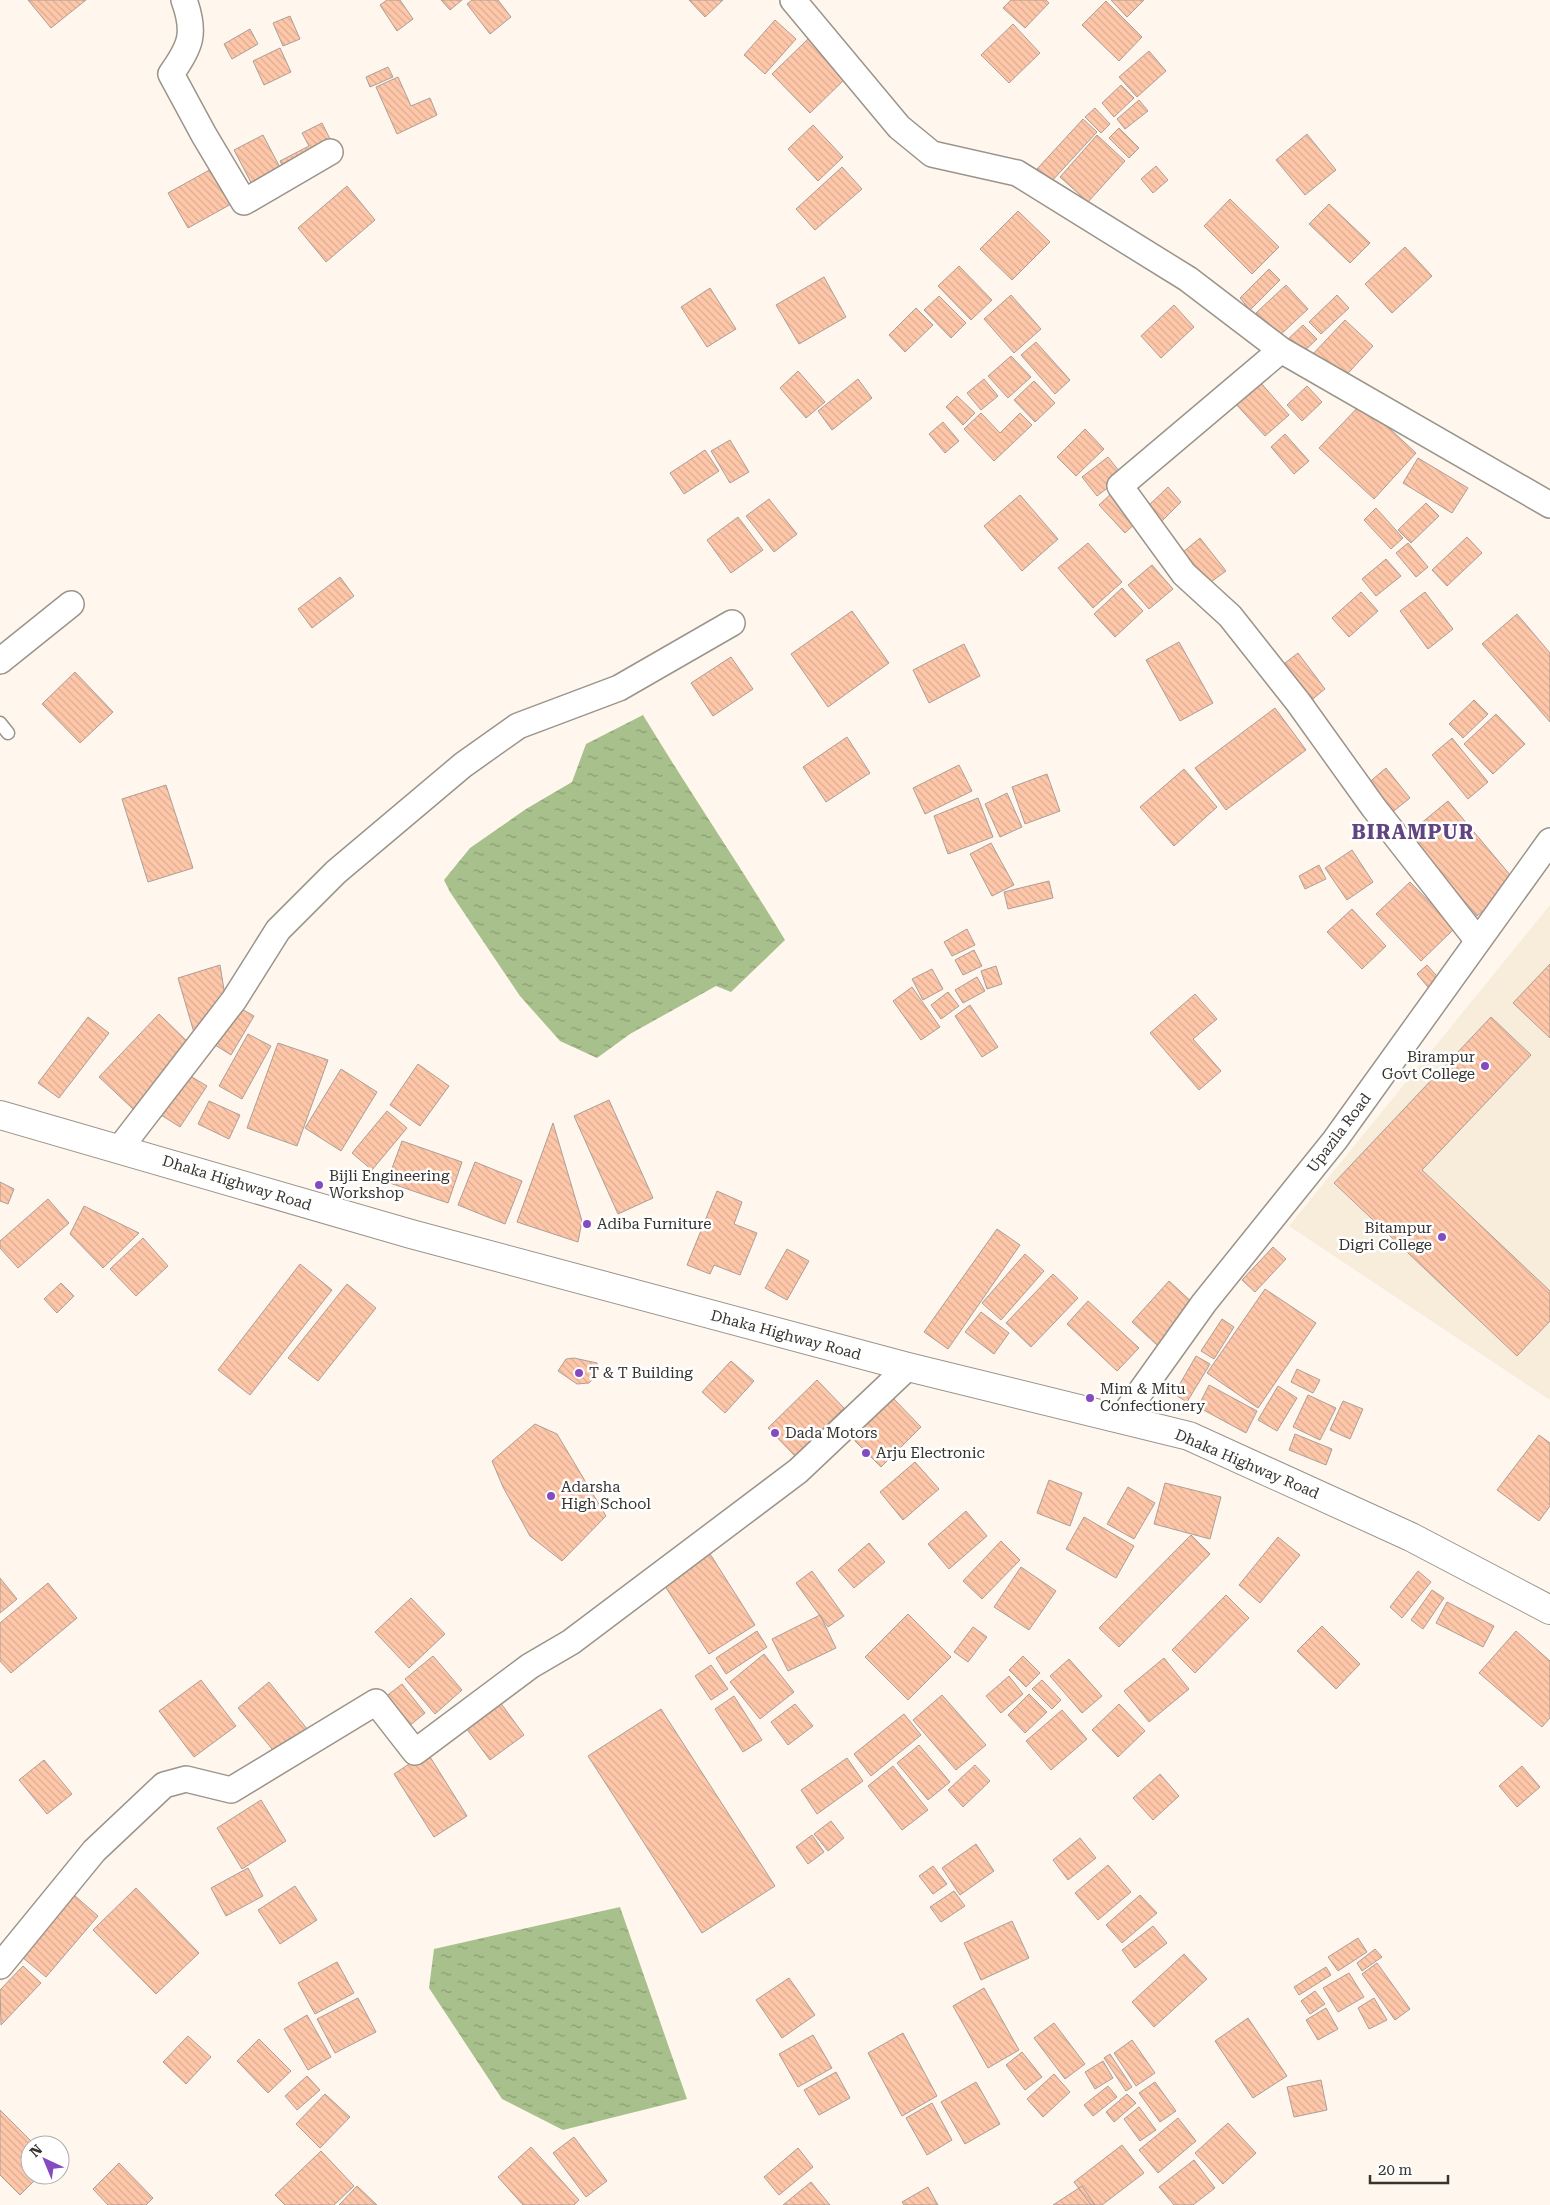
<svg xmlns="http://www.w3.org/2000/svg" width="1550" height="2205" font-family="'Roboto Serif',serif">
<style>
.built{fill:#f8ecdb}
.water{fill:url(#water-ripples)}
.building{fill:url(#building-back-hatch);stroke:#ab9f99}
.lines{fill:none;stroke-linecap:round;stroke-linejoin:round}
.service-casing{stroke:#9b948b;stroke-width:15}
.minor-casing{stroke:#9b948b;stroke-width:28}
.primary-casing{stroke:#9b948b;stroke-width:30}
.service{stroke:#fff;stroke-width:12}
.minor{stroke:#fff;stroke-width:25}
.primary{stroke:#fff;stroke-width:28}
.poi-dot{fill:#844ac0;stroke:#fff;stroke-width:2}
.labels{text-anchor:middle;stroke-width:5;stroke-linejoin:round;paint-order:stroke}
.poi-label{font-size:15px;fill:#373430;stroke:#fff;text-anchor:start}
.street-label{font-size:15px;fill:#373430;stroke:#fff}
.district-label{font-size:20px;font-weight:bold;letter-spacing:1px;fill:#614582;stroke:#fff}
</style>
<defs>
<pattern id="water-ripples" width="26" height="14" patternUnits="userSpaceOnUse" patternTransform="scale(1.25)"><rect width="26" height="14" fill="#a8c08c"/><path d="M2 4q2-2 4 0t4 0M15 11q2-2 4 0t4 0" fill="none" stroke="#8a9d73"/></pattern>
<pattern id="building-back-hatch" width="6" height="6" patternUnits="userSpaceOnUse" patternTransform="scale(1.25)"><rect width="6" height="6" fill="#ffc7a9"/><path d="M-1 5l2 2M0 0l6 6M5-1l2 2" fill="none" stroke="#dbac92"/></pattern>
</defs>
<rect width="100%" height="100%" fill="#fff7ed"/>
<path class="built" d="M1550,905V1400L1289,1226Z"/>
<path class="water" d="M643,715C689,791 739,864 785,940L731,992L716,986L630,1034L597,1058L560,1041L520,996L450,892L444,880L470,848L526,809L572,782L586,744Z
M620,1907L687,2099L563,2130L502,2099L429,1988L434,1949Z"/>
<path class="building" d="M28,0H86L51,28Z
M387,0H400L413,19L397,31L380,5Z
M441,0H462L450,10Z
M472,0H498L511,17L490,34L467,4Z
M689,0H723L705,17Z
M1011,0H1046L1049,3L1025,28L1003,8Z
M1111,0H1144L1127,17Z
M1106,1L1142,37L1119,61L1082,25Z
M290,16L300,39L283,46L273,23Z
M775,20L796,39L765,74L744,55Z
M1013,24L1040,53L1009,83L981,55Z
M250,29L258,44L232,59L224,44Z
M808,39L846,78L810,113L772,74Z
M280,48L291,72L264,85L253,61Z
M1149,51L1166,71L1137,97L1119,77Z
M388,67L393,77L370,87L366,77Z
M398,77L411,106L430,98L437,115L397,134L376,87Z
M1121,85L1134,98L1114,117L1102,103Z
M1139,100L1148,111L1125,129L1117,119Z
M1095,108L1110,124L1101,133L1085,117Z
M1083,119L1097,132L1051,182L1037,169Z
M322,123L334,147L286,172L280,161L309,146L302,133Z
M813,125L843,157L818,181L788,149Z
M1119,128L1139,148L1129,158L1109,138Z
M1307,134L1336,170L1305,195L1276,160Z
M263,135L285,177L256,192L234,150Z
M1097,135L1125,161L1088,202L1060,177Z
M1156,166L1168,180L1153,193L1141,179Z
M842,167L862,189L815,230L796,209Z
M213,168L233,203L188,228L168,193Z
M347,186L375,220L326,262L298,228Z
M1230,199L1279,247L1252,274L1204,226Z
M1329,204L1370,243L1350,263L1309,224Z
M1018,211L1050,242L1012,280L980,249Z
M1405,247L1432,276L1392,313L1365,284Z
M959,266L992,300L971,320L938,286Z
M1269,269L1280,280L1250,310L1240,298Z
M824,277L846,317L799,344L776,305Z
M1286,285L1308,309L1278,337L1256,313Z
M710,288L736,329L707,347L681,307Z
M1011,295L1041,329L1014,353L984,319Z
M1337,295L1349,308L1321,334L1309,322Z
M939,296L966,323L951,338L924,310Z
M1174,305L1194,327L1161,358L1141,336Z
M916,308L933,325L905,352L889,335Z
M1345,320L1373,346L1340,382L1312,355Z
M1303,325L1317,339L1300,355L1286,341Z
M1036,342L1070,380L1055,394L1021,355Z
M1011,356L1031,377L1008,398L988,376Z
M798,371L825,402L806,418L780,388Z
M858,379L872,398L832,430L818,411Z
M984,379L998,396L981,410L967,393Z
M1034,381L1055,403L1035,422L1014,400Z
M1260,382L1289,415L1265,436L1235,403Z
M1307,386L1322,402L1302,421L1287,405Z
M957,396L975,413L963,425L946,407Z
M1362,403L1416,453L1374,499L1319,448Z
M981,413L1000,433L1020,413L1032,425L994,461L964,429Z
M943,422L959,441L945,453L929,434Z
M1085,429L1104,449L1076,476L1057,457Z
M1285,434L1309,461L1294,474L1271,447Z
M730,440L749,472L730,483L711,451Z
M705,450L719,471L684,494L670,473Z
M1108,457L1123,476L1097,496L1082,477Z
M1418,458L1468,488L1452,513L1403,483Z
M1168,487L1181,502L1162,521L1148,506Z
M1113,492L1139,520L1125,533L1099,505Z
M1020,495L1058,539L1022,571L984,526Z
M769,499L797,534L774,552L746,516Z
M1426,503L1439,516L1411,543L1398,530Z
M1376,508L1403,538L1391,549L1364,520Z
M738,517L763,550L731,573L707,540Z
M1467,537L1482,553L1447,586L1432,570Z
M1200,538L1226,571L1208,584L1183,552Z
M1088,543L1122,582L1093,608L1058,568Z
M1408,543L1428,567L1416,577L1396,553Z
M1386,559L1401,576L1376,596L1362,579Z
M1152,565L1173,589L1149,609L1128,585Z
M340,577L354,596L312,628L298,609Z
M1122,588L1143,611L1115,637L1094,614Z
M1361,592L1378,611L1349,637L1332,618Z
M1425,592L1453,629L1428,649L1400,611Z
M852,611L889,663L828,707L791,654Z
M1517,614L1550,653V722L1482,644Z
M1179,642L1213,703L1180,721L1146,660Z
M964,644L980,676L929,703L913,670Z
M1298,653L1325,689L1304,706L1276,670Z
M731,657L753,689L713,716L691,683Z
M75,672L113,712L80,743L42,704Z
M1474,700L1488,714L1463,738L1449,724Z
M1275,708L1306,750L1226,810L1195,768Z
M1496,714L1525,744L1493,774L1464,744Z
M847,737L870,773L826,802L803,767Z
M1452,738L1488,782L1468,799L1432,755Z
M959,765L972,791L925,814L913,788Z
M1386,768L1410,798L1390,814L1366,785Z
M1184,769L1217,807L1174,846L1140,807Z
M1047,774L1060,811L1025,824L1012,787Z
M166,785L193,868L148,882L122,799Z
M1007,793L1022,827L1000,837L985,804Z
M978,798L993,837L948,854L934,816Z
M1448,801L1516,882L1477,916L1408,834Z
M991,843L1014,885L992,896L970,854Z
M1352,850L1373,882L1347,900L1325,868Z
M1319,865L1326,879L1305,889L1299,876Z
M1049,881L1053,898L1008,909L1004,892Z
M1410,882L1455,928L1421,961L1376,914Z
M1352,909L1386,946L1362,969L1327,932Z
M967,929L975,945L952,956L944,942Z
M974,950L982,966L963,975L955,960Z
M1550,964V1038L1513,1003Z
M220,965L226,1002L195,1036L178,978Z
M1427,965L1444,984L1433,993L1417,974Z
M996,966L1002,984L987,989L981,971Z
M932,969L943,989L923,1000L912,979Z
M977,977L985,991L963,1003L955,990Z
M912,987L940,1027L921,1040L893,1001Z
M948,992L959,1006L941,1019L931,1005Z
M1195,994L1217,1019L1193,1039L1221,1071L1199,1090L1150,1033Z
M235,1005L254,1016L231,1055L212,1043Z
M970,1005L998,1047L982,1057L955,1016Z
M159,1014L192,1046L133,1109L99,1077Z
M88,1017L109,1033L59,1098L38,1083Z
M1491,1017L1531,1055L1422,1170L1550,1291V1321L1517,1356L1334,1183Z
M248,1034L271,1046L242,1099L219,1086Z
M278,1043L328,1060L297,1146L247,1128Z
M418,1064L449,1086L420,1126L390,1105Z
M341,1069L377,1092L341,1151L305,1128Z
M187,1074L207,1086L180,1127L161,1115Z
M609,1100L653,1198L618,1214L574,1116Z
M209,1101L240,1115L229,1139L198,1124Z
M387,1111L407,1128L372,1170L352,1153Z
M553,1123L582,1221L578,1242L517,1222Z
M402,1141L462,1162L448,1203L387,1182Z
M475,1162L522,1181L505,1224L458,1205Z
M0,1182L14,1189L8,1204L0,1201Z
M717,1191L742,1202L734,1224L757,1233L740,1275L714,1265L710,1274L687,1265Z
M48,1199L69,1223L18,1268L0,1248V1241Z
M84,1206L139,1233L103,1268L70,1234Z
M997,1229L1020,1245L948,1349L924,1332Z
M143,1238L168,1266L136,1296L110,1269Z
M1273,1247L1286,1259L1255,1292L1242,1280Z
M787,1249L809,1261L787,1300L765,1288Z
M1025,1254L1044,1271L1001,1320L982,1303Z
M300,1264L332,1290L250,1395L218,1370Z
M1053,1274L1078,1298L1031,1347L1006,1323Z
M1169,1281L1194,1304L1157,1345L1132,1322Z
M61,1283L74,1296L57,1313L44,1299Z
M347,1284L376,1308L318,1381L288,1358Z
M1265,1289L1316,1323L1258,1408L1207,1373Z
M1088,1301L1139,1348L1117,1371L1067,1324Z
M981,1312L1009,1333L994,1354L965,1332Z
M1222,1319L1234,1327L1214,1359L1201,1351Z
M1196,1356L1210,1364L1187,1402L1174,1394Z
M574,1358L597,1363L596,1376L589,1383L577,1384L558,1371L566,1359Z
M731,1361L754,1381L725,1413L702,1392Z
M1297,1369L1320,1380L1313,1393L1291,1382Z
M817,1380L844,1408L795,1456L768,1428Z
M1209,1385L1257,1411L1246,1433L1198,1407Z
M1278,1386L1297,1398L1277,1431L1258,1420Z
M890,1395L921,1427L881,1467L849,1435Z
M1308,1395L1336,1408L1320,1440L1293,1427Z
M1343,1401L1363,1409L1350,1439L1330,1430Z
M535,1424L557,1434L606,1516L562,1561L530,1536L503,1487L492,1461Z
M1295,1434L1332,1449L1326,1465L1289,1450Z
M1539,1435L1550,1443V1506L1539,1521L1497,1490Z
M915,1462L939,1489L903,1520L880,1492Z
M1049,1480L1082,1493L1070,1526L1037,1513Z
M1165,1483L1221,1497L1210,1539L1154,1524Z
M1128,1487L1155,1503L1134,1539L1107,1524Z
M966,1511L987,1536L949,1569L928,1544Z
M1084,1517L1134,1546L1116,1578L1066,1549Z
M1191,1535L1210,1554L1119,1647L1099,1628Z
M1278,1537L1300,1555L1260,1603L1239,1585Z
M1001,1541L1020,1560L982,1599L963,1581Z
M869,1543L885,1562L854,1588L838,1570Z
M707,1549L755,1625L709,1654L661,1580Z
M1021,1567L1056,1591L1029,1630L994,1607Z
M812,1571L844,1616L828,1627L796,1583Z
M1418,1571L1431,1582L1402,1618L1390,1607Z
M0,1578L17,1599L0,1613Z
M48,1583L77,1618L11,1673L0,1661V1623Z
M1432,1590L1444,1598L1423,1629L1411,1620Z
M1226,1595L1249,1618L1195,1673L1172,1650Z
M411,1598L445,1634L409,1668L375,1632Z
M1447,1602L1494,1626L1483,1647L1436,1623Z
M908,1614L951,1657L908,1700L865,1657Z
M820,1615L836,1648L788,1671L772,1639Z
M1322,1626L1360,1664L1336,1689L1297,1651Z
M973,1627L987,1637L968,1662L954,1652Z
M757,1631L767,1647L726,1674L716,1658Z
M1516,1631L1550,1661V1718L1542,1727L1479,1673Z
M764,1654L794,1692L760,1719L730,1682Z
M433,1656L462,1690L435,1714L405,1679Z
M1023,1656L1040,1673L1026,1687L1009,1670Z
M1164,1658L1189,1689L1149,1722L1124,1691Z
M1069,1659L1102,1696L1082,1713L1050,1676Z
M711,1665L728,1689L711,1700L695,1676Z
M1009,1676L1023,1694L1001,1713L986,1696Z
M201,1680L236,1726L194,1757L159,1711Z
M1042,1680L1061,1700L1052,1709L1032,1689Z
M269,1682L308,1730L278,1756L238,1708Z
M402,1684L425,1713L403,1731L380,1701Z
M1029,1694L1047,1712L1025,1733L1008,1715Z
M942,1695L986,1745L956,1770L913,1720Z
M734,1696L762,1740L743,1752L715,1709Z
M497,1698L524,1735L490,1760L463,1724Z
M795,1704L813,1726L788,1745L771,1722Z
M1119,1704L1145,1731L1118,1757L1092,1730Z
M661,1709L775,1886L702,1933L588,1756Z
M1062,1710L1087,1739L1051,1770L1026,1741Z
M904,1714L921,1735L871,1776L854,1754Z
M919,1745L950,1782L928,1800L897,1763Z
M427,1752L467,1816L434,1837L394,1774Z
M847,1758L863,1781L817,1814L801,1790Z
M44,1760L72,1794L47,1814L19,1780Z
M975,1765L990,1781L963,1807L948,1790Z
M893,1766L928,1810L902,1830L868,1786Z
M1522,1766L1540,1787L1517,1807L1499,1786Z
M1160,1774L1179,1796L1153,1820L1133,1798Z
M261,1800L286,1841L242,1869L217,1828Z
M831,1821L844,1838L828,1851L814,1834Z
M812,1835L824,1852L808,1864L796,1847Z
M1080,1838L1096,1858L1068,1880L1053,1860Z
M976,1844L994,1871L960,1895L942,1868Z
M1108,1865L1131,1892L1098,1920L1075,1893Z
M933,1866L947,1884L933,1894L919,1876Z
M248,1868L263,1896L226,1916L211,1888Z
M295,1886L317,1920L280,1944L258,1910Z
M136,1888L199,1953L156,1994L93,1930Z
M954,1891L965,1906L941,1922L930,1907Z
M74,1895L98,1916L46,1977L22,1957Z
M1140,1895L1157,1913L1122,1943L1106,1925Z
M1012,1921L1029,1958L981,1980L964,1943Z
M1153,1926L1167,1943L1135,1968L1122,1950Z
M1358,1938L1367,1952L1338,1971L1328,1957Z
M1375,1949L1382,1957L1362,1971L1357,1963Z
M1184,1954L1207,1979L1154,2027L1132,2002Z
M337,1962L354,1993L315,2014L298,1983Z
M1377,1963L1410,2009L1395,2020L1362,1974Z
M23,1966L41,1983L1,2025L0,1990Z
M1326,1967L1331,1975L1299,1995L1294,1987Z
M1349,1973L1364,1997L1338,2012L1323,1988Z
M789,1978L815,2015L782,2038L756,2000Z
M984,1988L1019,2050L988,2068L953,2006Z
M1315,1991L1325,2004L1310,2014L1301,2001Z
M358,1998L376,2032L335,2053L317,2019Z
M1374,1998L1387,2020L1369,2029L1358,2008Z
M1326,2008L1338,2029L1318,2040L1306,2020Z
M307,2015L331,2057L308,2070L284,2029Z
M1248,2018L1287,2076L1253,2098L1215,2041Z
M1054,2023L1085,2064L1065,2079L1034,2038Z
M903,2033L937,2096L902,2116L868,2053Z
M813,2035L832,2068L798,2087L779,2054Z
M188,2036L211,2057L186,2084L163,2062Z
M259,2039L291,2071L268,2093L237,2061Z
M1132,2040L1155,2073L1136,2086L1114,2053Z
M1022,2052L1042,2077L1025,2090L1006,2065Z
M1110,2054L1132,2087L1126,2091L1104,2058Z
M1103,2061L1113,2078L1095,2089L1085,2072Z
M836,2072L850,2098L819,2115L804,2090Z
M1054,2074L1070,2092L1043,2117L1027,2099Z
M307,2076L320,2090L297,2110L285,2096Z
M1321,2080L1327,2110L1294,2117L1287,2087Z
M976,2082L1000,2124L965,2144L941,2102Z
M1155,2082L1176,2111L1160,2122L1139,2093Z
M1108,2086L1117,2097L1093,2116L1084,2105Z
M325,2094L350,2117L320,2148L296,2124Z
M1127,2094L1136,2103L1114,2122L1106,2112Z
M932,2103L952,2140L927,2155L906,2118Z
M1139,2107L1156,2130L1140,2141L1124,2119Z
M0,2110L35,2145H30V2175H40L20,2195L0,2175Z
M1178,2118L1196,2141L1158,2173L1139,2150Z
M1228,2123L1256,2153L1223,2184L1195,2153Z
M574,2137L607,2181L586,2197L553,2153Z
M1122,2145L1144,2173L1102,2205H1091L1074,2182Z
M531,2147L579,2200L574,2205H523L498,2177Z
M798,2148L813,2167L779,2195L764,2177Z
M321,2151L354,2186L334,2205H285L275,2195Z
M1194,2160L1215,2188L1193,2205H1174L1159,2187Z
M119,2163L153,2198L146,2205H108L93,2189Z
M811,2182L830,2205H783Z
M357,2186L377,2205H339Z
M1082,2186L1095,2205H1053Z
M928,2187L938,2205H904L902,2202Z"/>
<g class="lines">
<defs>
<path id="service" d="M0,723L8,733"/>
<path id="minor" d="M184,0C196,33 191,46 171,74L204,135L244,202L330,152
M793,0L899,127L932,154L1017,173L1188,279L1281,350L1550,505
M1281,350L1120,486L1184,574L1230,616L1298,702L1374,808L1478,941
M0,661L71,604
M120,1148L234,1000L278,930L336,872L463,765L518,726L619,688L732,623
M1121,1419L1204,1303L1335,1140L1550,841
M0,1966L94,1851L164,1785L186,1779L231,1790L376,1702L415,1752L530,1666L571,1642L798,1471L908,1367"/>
<path id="primary" d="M0,1115L411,1234L908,1367L1189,1436L1411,1537L1550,1610"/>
</defs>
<use href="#service" class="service-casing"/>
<use href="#minor" class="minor-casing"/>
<use href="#primary" class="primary-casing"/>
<use href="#service" class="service"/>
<use href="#minor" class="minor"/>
<use href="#primary" class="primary"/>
</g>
<g class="poi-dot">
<circle cx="1485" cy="1066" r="5"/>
<circle cx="319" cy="1185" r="5"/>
<circle cx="587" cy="1224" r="5"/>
<circle cx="1442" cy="1237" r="5"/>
<circle cx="579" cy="1373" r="5"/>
<circle cx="1090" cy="1398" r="5"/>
<circle cx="775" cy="1433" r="5"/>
<circle cx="866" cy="1453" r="5"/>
<circle cx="551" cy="1496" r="5"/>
</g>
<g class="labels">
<g class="poi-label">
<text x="1475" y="1062" text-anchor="end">Birampur<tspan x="1475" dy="17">Govt College</tspan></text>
<text x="329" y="1181">Bijli Engineering<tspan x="329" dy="17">Workshop</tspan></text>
<text x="597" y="1229">Adiba Furniture</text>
<text x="1432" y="1233" text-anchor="end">Bitampur<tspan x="1432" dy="17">Digri College</tspan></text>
<text x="589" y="1378">T &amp; T Building</text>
<text x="1100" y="1394">Mim &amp; Mitu<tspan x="1100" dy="17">Confectionery</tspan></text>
<text x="785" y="1438">Dada Motors</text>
<text x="876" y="1458">Arju Electronic</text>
<text x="561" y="1492">Adarsha<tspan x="561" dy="17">High School</tspan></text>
</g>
<g class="street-label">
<text transform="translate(1339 1133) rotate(-53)" y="5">Upazila Road</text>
<text transform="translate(237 1183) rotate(17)" y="5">Dhaka Highway Road</text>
<text transform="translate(786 1335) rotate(15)" y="5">Dhaka Highway Road</text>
<text transform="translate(1247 1464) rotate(23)" y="5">Dhaka Highway Road</text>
</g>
<g class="district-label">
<text x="1413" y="839">BIRAMPUR</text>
</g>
</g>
<g transform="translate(45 2160) rotate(316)"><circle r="24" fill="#ffffff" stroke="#afaeac"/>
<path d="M0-4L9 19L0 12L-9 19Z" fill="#844ac0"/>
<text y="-8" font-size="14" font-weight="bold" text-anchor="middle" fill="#373430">N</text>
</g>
<path d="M1370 2175v8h78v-8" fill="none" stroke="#373430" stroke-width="2.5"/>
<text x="1378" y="2175" font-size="15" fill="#373430" stroke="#ffffff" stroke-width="4" paint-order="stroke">20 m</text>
</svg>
